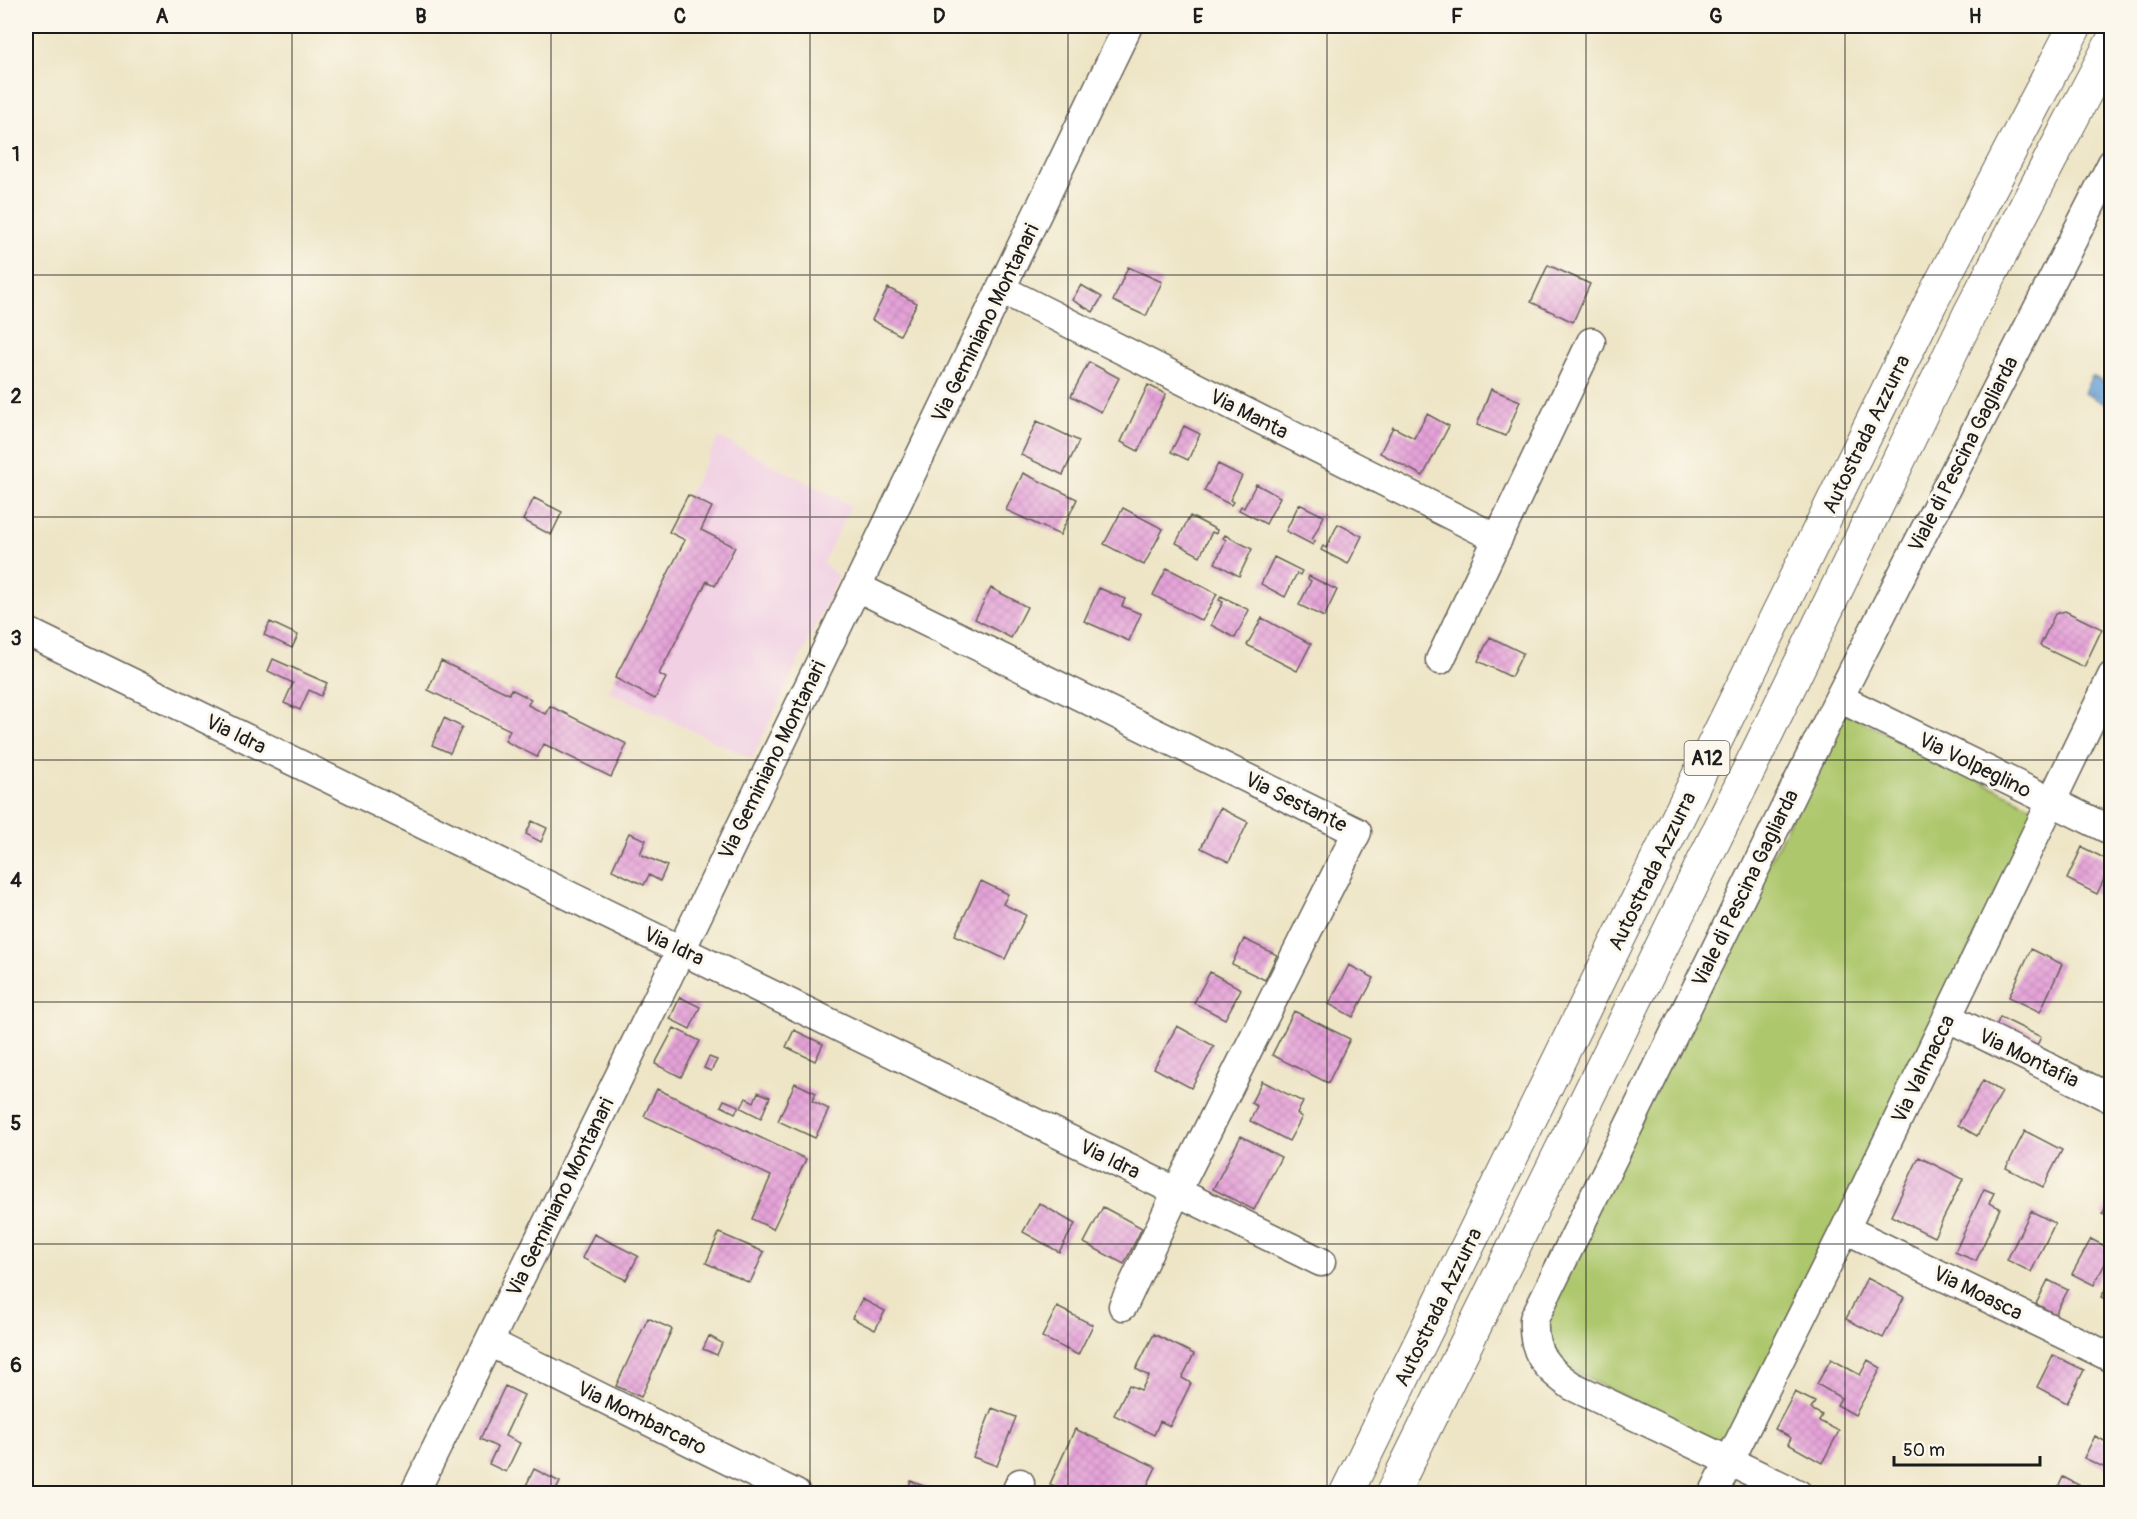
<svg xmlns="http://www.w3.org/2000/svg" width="2137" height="1519" font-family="Pangolin,sans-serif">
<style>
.built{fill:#f1d0e3}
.grass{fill:#adc76c;stroke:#647244;stroke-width:1.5}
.water{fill:url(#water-ripples);stroke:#415e78;stroke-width:1.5}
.building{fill:url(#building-cross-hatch)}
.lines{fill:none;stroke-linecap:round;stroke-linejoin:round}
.minor-casing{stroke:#666258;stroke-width:31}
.highway-casing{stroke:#666258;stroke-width:35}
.minor{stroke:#fff;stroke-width:28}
.highway{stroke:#fff;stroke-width:33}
.grid{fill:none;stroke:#1c1c1c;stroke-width:1.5;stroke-opacity:0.55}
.labels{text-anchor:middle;stroke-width:6;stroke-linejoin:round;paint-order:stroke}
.shield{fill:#fbf7ec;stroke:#5f5e5a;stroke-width:1.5}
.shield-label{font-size:20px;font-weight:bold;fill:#1c1c1c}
.street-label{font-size:21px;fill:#1c1c1c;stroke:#fbf7ec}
.neatline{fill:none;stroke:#1c1c1c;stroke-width:2}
.grid-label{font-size:20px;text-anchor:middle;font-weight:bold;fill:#1c1c1c}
</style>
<defs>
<pattern id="water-ripples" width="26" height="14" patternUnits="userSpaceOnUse" patternTransform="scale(1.5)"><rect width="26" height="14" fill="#669fd5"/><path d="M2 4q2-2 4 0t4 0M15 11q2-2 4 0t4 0" fill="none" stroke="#5381ac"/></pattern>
<pattern id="building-cross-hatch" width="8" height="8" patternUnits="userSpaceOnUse" patternTransform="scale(1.5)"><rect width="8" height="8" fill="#e5a2d8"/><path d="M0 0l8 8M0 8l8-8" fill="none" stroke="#c48bb9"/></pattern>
</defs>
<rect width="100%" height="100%" fill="#fbf7ec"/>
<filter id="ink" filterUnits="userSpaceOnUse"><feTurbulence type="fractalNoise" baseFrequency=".0167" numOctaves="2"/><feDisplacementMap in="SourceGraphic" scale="12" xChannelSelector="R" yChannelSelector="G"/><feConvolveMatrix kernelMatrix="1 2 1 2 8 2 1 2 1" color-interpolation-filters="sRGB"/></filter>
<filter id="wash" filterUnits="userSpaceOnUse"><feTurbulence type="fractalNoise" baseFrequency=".008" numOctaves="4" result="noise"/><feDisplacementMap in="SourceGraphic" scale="24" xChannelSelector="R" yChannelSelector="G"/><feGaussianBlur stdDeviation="1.35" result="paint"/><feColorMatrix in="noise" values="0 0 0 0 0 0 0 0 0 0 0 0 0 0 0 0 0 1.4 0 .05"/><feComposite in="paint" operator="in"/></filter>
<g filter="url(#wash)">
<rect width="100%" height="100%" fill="#eee5c6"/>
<path class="built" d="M719,437L851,505L823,563L839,576L752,759L608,691L685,541L669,532Z"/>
<path class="grass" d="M1844,712L2037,809L1727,1448L1570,1370L1551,1348L1545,1312Z"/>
<path class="water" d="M2092,376L2111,386V407L2084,393Z"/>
<g id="blocks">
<path class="building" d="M1548,265L1590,284L1573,322L1531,302Z
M1128,267L1162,282L1146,316L1113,301Z
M1081,285L1102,297L1093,312L1072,300Z
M888,288L917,303L900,335L872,320Z
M1089,362L1119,378L1101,412L1071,396Z
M1148,385L1166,394L1138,451L1121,442Z
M1491,389L1520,401L1506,436L1477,425Z
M1427,414L1449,426L1423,476L1380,453L1393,427L1414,438Z
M1037,421L1079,441L1063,475L1021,455Z
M1184,426L1200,434L1188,460L1171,452Z
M1218,464L1242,476L1230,500L1233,502L1231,505L1204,491Z
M1023,473L1077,499L1060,535L1006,510Z
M1256,484L1280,497L1266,524L1239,510L1241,506L1244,508Z
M688,495L712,507L701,530L735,547L715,586L707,581L659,674L666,678L655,699L615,678L685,540L669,532Z
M534,498L562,512L551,535L523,520Z
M1299,504L1324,516L1312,540L1315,541L1313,545L1286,531Z
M1123,508L1163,529L1144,565L1104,544Z
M1190,516L1217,530L1216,534L1212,532L1200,556L1176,543Z
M1338,524L1362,536L1348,564L1321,550L1323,546L1326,548Z
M1225,535L1252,549L1239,576L1215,563L1226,540L1223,538Z
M1274,557L1302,571L1300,575L1297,573L1285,597L1261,584Z
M1167,568L1217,594L1202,621L1153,595Z
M1309,576L1337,590L1324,617L1299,605L1311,581L1308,579Z
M991,588L1027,607L1011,638L975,619Z
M1099,588L1125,599L1122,606L1141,614L1129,641L1084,621Z
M1221,596L1249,610L1235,638L1211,625L1223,602L1219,600Z
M2065,611L2102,629L2084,667L2040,646L2055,614Z
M1262,618L1311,644L1297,671L1247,645Z
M270,622L298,635L292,648L264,635Z
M1490,637L1523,653L1511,677L1478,661Z
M273,659L327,683L321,696L309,690L300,710L284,703L293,683L268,671Z
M441,661L509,694L511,689L531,699L528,705L545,714L550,706L627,744L611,777L544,744L537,757L505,741L510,730L428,690Z
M444,718L462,727L450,753L432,745Z
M1220,808L1248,822L1229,862L1201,848Z
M532,821L547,828L541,842L526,834Z
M629,833L646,840L640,854L667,866L660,881L649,875L644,885L612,870Z
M2082,847L2112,862L2097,894L2067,879Z
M981,881L1008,894L1003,904L1026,915L1005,959L955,935Z
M1244,939L1277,955L1265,980L1232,964Z
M2031,949L2062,964L2040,1012L2009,997Z
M1349,965L1374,978L1353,1017L1329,1004Z
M1210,972L1241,989L1225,1019L1194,1003Z
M680,997L700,1007L690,1029L670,1019Z
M1294,1011L1350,1039L1328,1083L1272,1055Z
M2000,1017L2041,1037L2034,1051L1994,1031Z
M1177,1026L1214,1046L1191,1088L1154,1068Z
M674,1028L700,1041L681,1077L655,1064Z
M794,1030L823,1044L815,1061L786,1047Z
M709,1057L717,1060L711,1071L704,1068Z
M1983,1080L2002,1092L1977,1136L1958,1125Z
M1262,1081L1303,1102L1297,1114L1302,1117L1289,1141L1250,1121L1257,1106L1251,1103Z
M795,1083L816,1093L812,1101L829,1109L815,1138L778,1121Z
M657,1089L806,1159L773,1229L752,1219L771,1176L644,1116Z
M758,1092L770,1097L761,1118L741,1108L746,1098L754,1102Z
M724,1100L739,1106L735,1113L721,1106Z
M2025,1131L2062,1150L2043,1187L2006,1168Z
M1241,1136L1281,1157L1254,1210L1213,1189Z
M1919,1157L1963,1179L1934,1237L1891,1216Z
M1984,1189L1994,1193L1989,1203L2000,1208L1976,1261L1955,1252Z
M2112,1196V1218L2102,1214Z
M1039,1203L1075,1224L1059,1252L1023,1232Z
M1103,1207L1142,1228L1124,1264L1084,1243Z
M2031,1211L2055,1223L2031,1272L2007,1260Z
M719,1233L764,1252L750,1283L706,1263Z
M594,1234L638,1256L626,1280L582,1258Z
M2091,1239L2112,1250L2094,1285L2072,1274Z
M1867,1278L1904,1297L1883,1338L1846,1319Z
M2112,1278V1303L2101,1297Z
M2048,1280L2068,1290L2055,1314L2036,1304Z
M862,1299L885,1311L875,1330L852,1318Z
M1057,1307L1093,1325L1078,1355L1042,1337Z
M648,1318L672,1329L641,1397L616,1386Z
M1154,1334L1194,1354L1182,1378L1191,1383L1170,1426L1160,1421L1154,1435L1114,1415L1129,1385L1141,1390L1149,1376L1136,1369Z
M709,1336L722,1343L717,1355L703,1349Z
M2053,1355L2084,1370L2067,1403L2037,1387Z
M1831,1359L1860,1375L1868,1360L1881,1368L1855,1415L1837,1405L1841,1398L1817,1384Z
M505,1386L524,1395L505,1436L520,1443L506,1472L489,1464L497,1447L480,1439Z
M1795,1392L1815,1402L1811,1409L1822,1415L1819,1421L1839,1431L1822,1463L1788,1444L1791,1438L1775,1429Z
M992,1408L1016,1417L997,1466L973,1457Z
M1075,1429L1156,1467L1143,1494H1071L1050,1484Z
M2095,1436L2112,1445V1471L2084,1458Z
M534,1469L560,1482L554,1494H522Z
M2063,1477L2096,1494H2055Z
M911,1481L933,1490L931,1494H906Z"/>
</g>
</g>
<g filter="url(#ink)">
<use href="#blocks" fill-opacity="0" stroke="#666258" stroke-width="1.5"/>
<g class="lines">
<defs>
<path id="minor" d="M1001,289L1498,539
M857,587L1357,832L1177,1191L1123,1306
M26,631L1321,1262
M1440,660L1591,342
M1839,698L2112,831
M1947,1017L2112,1099
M1845,1229L2112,1358
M489,1342L796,1494
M414,1494L666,981L1128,26
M1015,1494L1020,1483
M1713,1494L1845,1229L2112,676
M1798,1494L1572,1386C1545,1368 1532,1352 1534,1319L1839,698L2112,163"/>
<path id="highway" d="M1346,1494L1930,304L2075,26
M1392,1494L1762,743L1970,313L2112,42"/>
</defs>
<use href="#minor" class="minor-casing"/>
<use href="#highway" class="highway-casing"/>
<use href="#minor" class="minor"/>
<use href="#highway" class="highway"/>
</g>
</g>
<path class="grid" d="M292,26V1494M551,26V1494M810,26V1494M1068,26V1494M1327,26V1494M1586,26V1494M1845,26V1494M26,275H2112M26,517H2112M26,760H2112M26,1002H2112M26,1244H2112"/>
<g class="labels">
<rect class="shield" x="1684.5" y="741" width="45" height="34" rx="4.5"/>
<g class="shield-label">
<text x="1707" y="765">A12</text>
</g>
<g class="street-label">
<text transform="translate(985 323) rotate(-64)" y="7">Via Geminiano Montanari</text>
<text transform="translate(1249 414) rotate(27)" y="7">Via Manta</text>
<text transform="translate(1866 434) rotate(-64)" y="7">Autostrada Azzurra</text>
<text transform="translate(1963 454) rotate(-63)" y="7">Viale di Pescina Gagliarda</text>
<text transform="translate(236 734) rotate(26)" y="7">Via Idra</text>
<text transform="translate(772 760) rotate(-64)" y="7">Via Geminiano Montanari</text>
<text transform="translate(1975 765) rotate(26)" y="7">Via Volpeglino</text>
<text transform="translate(1296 802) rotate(26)" y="7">Via Sestante</text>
<text transform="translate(1652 871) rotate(-64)" y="7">Autostrada Azzurra</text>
<text transform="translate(1745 888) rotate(-64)" y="7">Viale di Pescina Gagliarda</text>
<text transform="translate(674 946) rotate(25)" y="7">Via Idra</text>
<text transform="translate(2029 1058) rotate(26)" y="7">Via Montafia</text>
<text transform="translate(1923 1069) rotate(-64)" y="7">Via Valmacca</text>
<text transform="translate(1110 1159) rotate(26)" y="7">Via Idra</text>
<text transform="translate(560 1197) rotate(-64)" y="7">Via Geminiano Montanari</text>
<text transform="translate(1978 1293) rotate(26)" y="7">Via Moasca</text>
<text transform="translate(1438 1307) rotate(-64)" y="7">Autostrada Azzurra</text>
<text transform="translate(642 1418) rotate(26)" y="7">Via Mombarcaro</text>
</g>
</g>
<rect width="2137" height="1519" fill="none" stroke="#fbf7ec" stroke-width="66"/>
<path d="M1894 1456v9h146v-9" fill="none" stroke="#1c1c1c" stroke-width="3"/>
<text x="1903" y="1456" font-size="18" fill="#1c1c1c" stroke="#fbf7ec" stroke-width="4.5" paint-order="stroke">50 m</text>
<rect x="33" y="33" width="2071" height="1453" class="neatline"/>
<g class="grid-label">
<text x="162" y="23">A</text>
<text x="421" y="23">B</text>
<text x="680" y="23">C</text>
<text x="939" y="23">D</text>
<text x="1198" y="23">E</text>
<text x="1457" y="23">F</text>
<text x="1716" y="23">G</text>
<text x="1975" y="23">H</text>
<text x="16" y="161">1</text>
<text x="16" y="403">2</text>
<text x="16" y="645">3</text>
<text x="16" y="887">4</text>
<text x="16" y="1130">5</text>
<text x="16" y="1372">6</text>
</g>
</svg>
